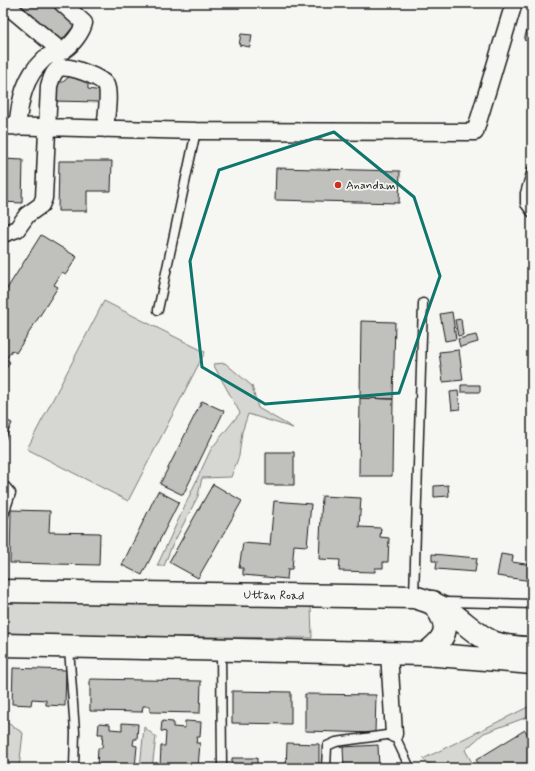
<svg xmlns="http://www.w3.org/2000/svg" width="535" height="771" font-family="Mynerve,sans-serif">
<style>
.green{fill:#d6d6d2;stroke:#797977}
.building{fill:#c0c0bd;stroke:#1c1c1c}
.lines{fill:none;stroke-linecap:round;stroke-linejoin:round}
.lane-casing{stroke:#1c1c1c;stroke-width:11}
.street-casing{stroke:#1c1c1c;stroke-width:19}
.secondary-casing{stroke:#1c1c1c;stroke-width:25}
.lane{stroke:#f6f6f2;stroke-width:8}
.street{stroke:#f6f6f2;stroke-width:16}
.secondary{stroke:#f6f6f2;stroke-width:22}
.marked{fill:none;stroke:#0f766e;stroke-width:3;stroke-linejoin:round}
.poi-dot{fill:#c8321e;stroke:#f6f6f2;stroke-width:1.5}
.labels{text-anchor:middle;stroke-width:3.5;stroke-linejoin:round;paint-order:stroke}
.poi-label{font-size:12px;fill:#1c1c1c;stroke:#f6f6f2;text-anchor:start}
.street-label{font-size:12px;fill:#1c1c1c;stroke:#f6f6f2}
</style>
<rect width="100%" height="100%" fill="#f6f6f2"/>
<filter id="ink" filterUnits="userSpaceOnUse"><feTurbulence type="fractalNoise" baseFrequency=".025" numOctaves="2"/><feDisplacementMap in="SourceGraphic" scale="8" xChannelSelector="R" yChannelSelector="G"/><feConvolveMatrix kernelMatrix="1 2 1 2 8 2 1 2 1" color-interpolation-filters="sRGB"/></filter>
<g filter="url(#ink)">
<path class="green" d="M104,301L205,352L128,501L27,449Z
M225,363L252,386L258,408L293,428L248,414L242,432L239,456L231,477L202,478L198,496L171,548L164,566H157L211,449L240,413L213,364Z
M3,600L311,605L312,638L3,635Z
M532,705L530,716L484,733L465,750L475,768C459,768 434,771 423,759Z
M3,720L23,733L19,768H6L7,737L3,736Z
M144,727L156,737L152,768H140Z"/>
<path class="building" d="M11,3H55L77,22L58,45Z
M530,19H532V23L527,41L524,40Z
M241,34L252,35L250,47L239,45Z
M70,76L88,81V89L102,91V102L50,101L58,82H63Z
M3,159L23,160L22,203L3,202Z
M59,161H112L111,191H87V211H58Z
M276,168L400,171L399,203L275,200Z
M41,235L77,257L66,274L62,272L54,285L58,287L16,353L12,350L6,359L10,362L3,373V295Z
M452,312L456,339L445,341L440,314Z
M461,319L463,335L458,336L455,320Z
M361,321L395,322L393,399L360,398Z
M476,335L478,342L460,347L458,339Z
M459,350L463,380L443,382L439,352Z
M461,385H480V392H461Z
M458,391L460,409L452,410L450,392Z
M360,398L393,399L392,476H359Z
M202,401L224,411L183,495L160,484Z
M3,419L12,423L3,444Z
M266,452H294V485H266Z
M213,484L242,501L198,578L169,562Z
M448,485L449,496L434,497V486Z
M158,491L179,502L142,575L122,565Z
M322,496L361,498L359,527L381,528L380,537L389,538L388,562H383V568H375V572L339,571L340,560L319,559Z
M274,501L311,504L307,546L294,545L292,569H288L287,579L243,575V568H239L243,543L270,545Z
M11,510L50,511L49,532L100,533L99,565L10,563Z
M432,554L477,558L475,572L436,569L437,561H432Z
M501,554L513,556L512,562L532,565V581L497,576Z
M13,668L66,670L65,706L46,705V700L32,699L31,705L12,704Z
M90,679L201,681L200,713L150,712V706H143L142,712L90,711Z
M232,691L291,692V724L232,723Z
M305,694L376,695L375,733L305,731Z
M162,721L173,722V727L185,728V721L201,722L200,737H197L196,743H200L198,768L160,767L161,746H165L166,732L161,731Z
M99,723L110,724V729L122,730V723L138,724L137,739H134L133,745L137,746L135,768H97L98,748H102L103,734H98Z
M525,730L532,741V768H482L476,760Z
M287,743L319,744V768H286Z
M378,745L379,768H344L343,747Z
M232,758H257V768H232Z"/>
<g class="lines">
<defs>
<path id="lane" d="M532,170L525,193V204L532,213
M158,310L196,131
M3,486L6,487L11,493L3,517
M414,596L423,303
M445,602L532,604
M69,648L75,732L74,768
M221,651L222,768
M326,768L327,746L336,742L394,734L410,768"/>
<path id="street" d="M4,3L61,51
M3,126L196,131L475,132L514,3
M17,127C20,101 24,77 44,59C49,54 58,54 64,50C72,45 82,32 84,23L62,3
M3,234L17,229L27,215L41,205L44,198L49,86C51,80 53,71 60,68C69,65 101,77 106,85C110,93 106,119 105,129
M389,653L394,734"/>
<path id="secondary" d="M3,591L414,597C428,601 440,605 451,613C466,623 478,637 495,643C507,647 520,648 532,648
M3,645L425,654L532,663
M425,654C449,636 451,626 432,602"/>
</defs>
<use href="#lane" class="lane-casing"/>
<use href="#street" class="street-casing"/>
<use href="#secondary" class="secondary-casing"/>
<use href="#lane" class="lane"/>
<use href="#street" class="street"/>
<use href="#secondary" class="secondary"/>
</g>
</g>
<path class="marked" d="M334,132L414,197L440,276L399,393L265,404L202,367L190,261L219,170Z"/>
<circle class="poi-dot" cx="338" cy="185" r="4"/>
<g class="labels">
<g class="poi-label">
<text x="346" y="189">Anandam</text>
</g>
<g class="street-label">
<text transform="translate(274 595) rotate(1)" y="4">Uttan Road</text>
</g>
</g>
<rect width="535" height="771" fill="none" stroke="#f6f6f2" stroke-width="16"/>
<rect x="8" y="8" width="519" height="755" fill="none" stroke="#1c1c1c" stroke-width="1.5" filter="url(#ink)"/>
</svg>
